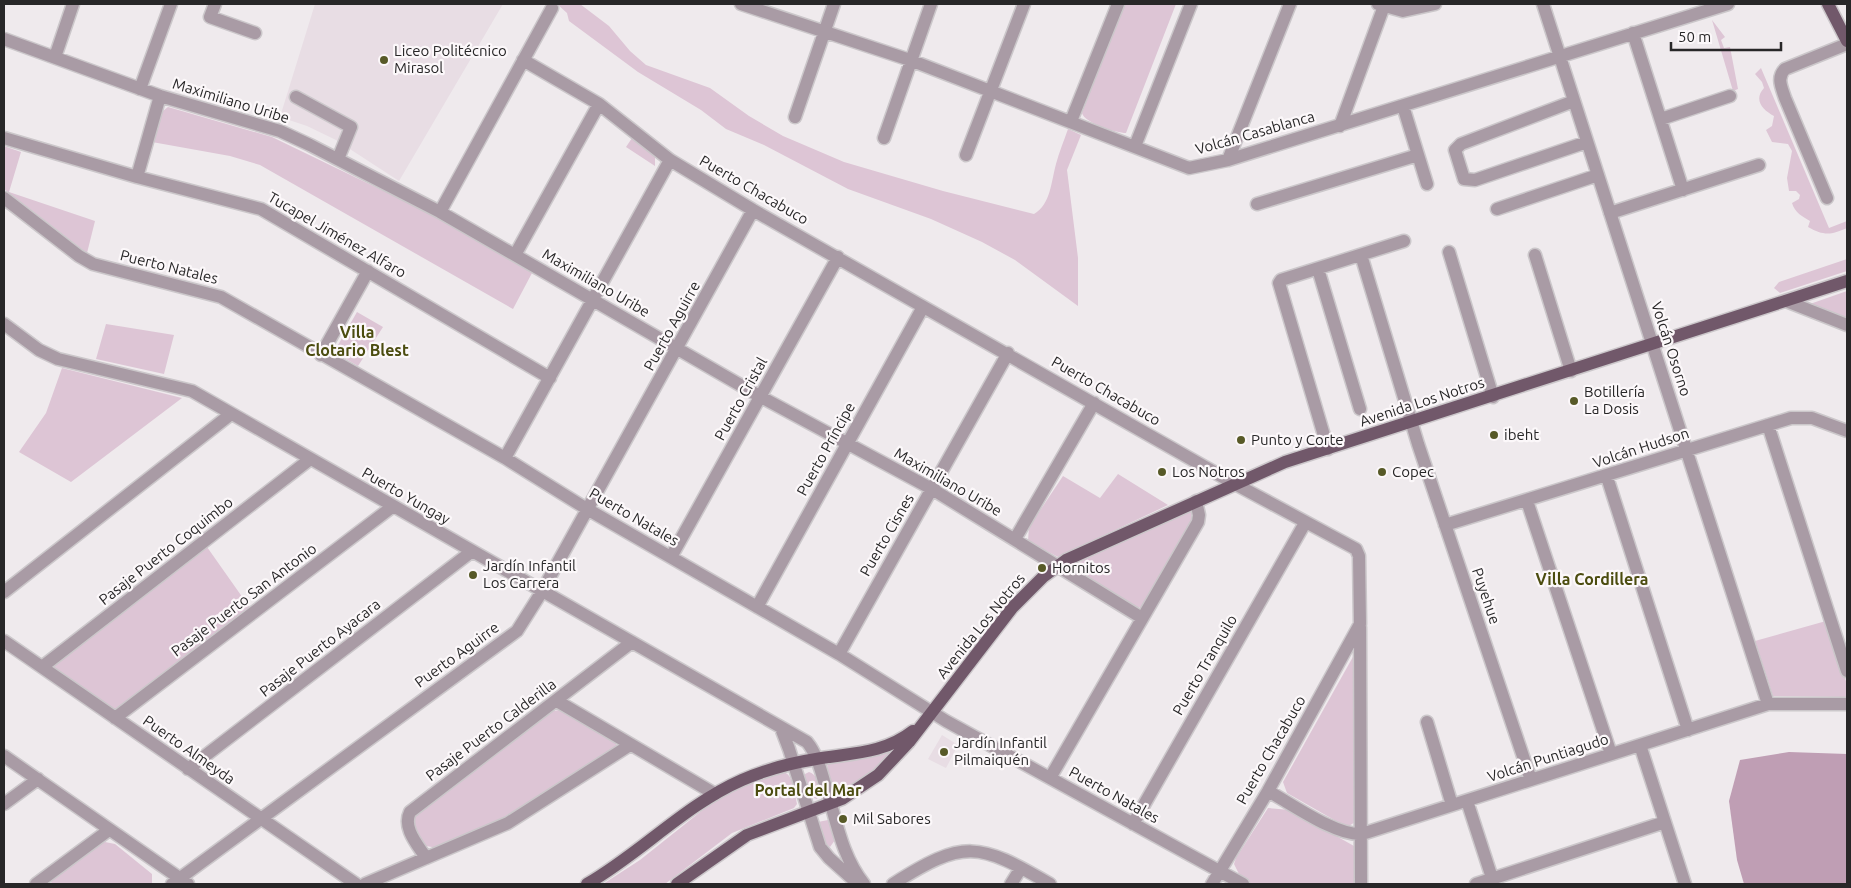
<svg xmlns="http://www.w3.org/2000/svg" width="1851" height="888" font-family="Ubuntu,sans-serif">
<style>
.built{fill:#e8dde4}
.green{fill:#ddc5d5}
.forest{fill:#bf9eb4}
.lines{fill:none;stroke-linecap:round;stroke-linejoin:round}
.minor-casing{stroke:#cbc7ca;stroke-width:15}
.major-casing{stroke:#cbc7ca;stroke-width:15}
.minor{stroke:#a99ba5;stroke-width:12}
.major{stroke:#71586a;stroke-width:12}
.poi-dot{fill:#575927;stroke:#fcf8fa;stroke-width:2}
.labels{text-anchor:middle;stroke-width:4.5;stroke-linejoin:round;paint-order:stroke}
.poi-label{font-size:15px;fill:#282728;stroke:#fcf8fa;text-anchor:start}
.street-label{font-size:15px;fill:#282728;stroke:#fcf8fa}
.neighbourhood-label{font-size:16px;font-weight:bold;fill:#4b4c0f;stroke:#fcf8fa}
</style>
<rect width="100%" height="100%" fill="#efeaed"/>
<path class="built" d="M315,4H503L399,181L336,140L307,126L280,117Z
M942,735L958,745L946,768L928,759Z"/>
<path class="green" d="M557,4H580L609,26L630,51L646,65L710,88L749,116L783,136L844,162L943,191L1034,214C1051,204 1051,182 1056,164C1059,152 1064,141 1068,129L1081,135L1067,170L1078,258V306L1015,260L982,242L931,219L848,189L764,145L726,129L701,110L638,72L569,21L567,13Z
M1124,4H1176L1126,133C1117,133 1084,123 1082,113Z
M1712,20L1725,37L1721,40L1724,48L1730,47L1738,89L1733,91Z
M1761,68L1829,228L1847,221V228C1831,235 1824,236 1808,227L1810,221C1802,216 1795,213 1792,203L1799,199L1800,195L1796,191H1789L1787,178L1792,151L1788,144L1772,142L1766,130L1772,126L1774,116C1763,110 1753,100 1764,88L1762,82L1755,74Z
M168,107L272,137L425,211L532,273L513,309L260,165L230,156L152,142L159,114Z
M634,135L655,154V166L626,147Z
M4,146L21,152L9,192L95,221L87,253L4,189Z
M1847,259V271L1780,293L1774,288L1779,282Z
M1847,291V320L1810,304Z
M357,312L383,327L358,366L334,352Z
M106,324L174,335L164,374L96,359Z
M62,368L182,398L71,482L19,452L46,413Z
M1118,474L1168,505L1058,557L1028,541L1029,527L1063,476L1100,498Z
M1188,511L1192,512L1191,522L1141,607L1136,608L1078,575C1076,566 1078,563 1086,558Z
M207,547L250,608L121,709L112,711L52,667Z
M1826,621L1847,684V697L1773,696L1755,641Z
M1354,655L1355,822L1349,826L1343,825L1287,793L1283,782Z
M559,710L616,743V747L504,817L438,848L426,846L412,828L415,813L549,712Z
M898,746C889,758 850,798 834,792L828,776L827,762Z
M784,772C794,776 795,794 797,804L794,808L732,833L665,884H603L640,860L709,805L727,794L755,781Z
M809,772C819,775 821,790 817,799L810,797L804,779L805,774Z
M1268,808L1290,810L1354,846V884H1252L1241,878L1234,864L1236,858Z
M828,820L835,840L830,847L823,841L818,822Z
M105,842L115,844L152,874V884H51L52,878L96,845Z"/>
<path class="forest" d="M1789,752L1847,754V884H1744L1737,860L1729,801L1740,760Z"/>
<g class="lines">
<defs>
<path id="minor" d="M215,4L210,17L255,33
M741,4L910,60L1189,168L1228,160L1728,4
M1378,4L1403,11L1435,4
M1543,4L1768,704
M1633,33L1683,190
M4,39L160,96L280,131L310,145L440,212L761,397L932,489L1142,618
M55,57L73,4
M523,60L599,104L670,160L753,210L1235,484L1356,549L1359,556L1360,624L1268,791L1212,884
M140,89L171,4
M296,97L351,127L338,159
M1574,101L1461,144L1455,150L1464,179L1475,180L1587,142
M1403,106L1427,184
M795,117L834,4
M1661,119L1730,96
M1071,121L1118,4
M1340,126L1384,6
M4,138L137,177L261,209L550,378
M884,138L931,4
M1135,146L1191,4
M966,155L1024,4
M1228,160L1290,4
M137,177L160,96
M4,198L79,256L93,264L221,297L505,458L587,509L839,654L946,721L1243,884
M1827,198L1785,98C1782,88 1776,78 1785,69L1847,44
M1257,204L1418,155
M1497,209L1598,175
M440,212L552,8
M1610,213L1759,165
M1449,252L1493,397
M515,255L599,104
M1361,255L1418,444L1531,780
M1535,255L1571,371
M1318,269L1360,409
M1786,301L1847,325
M4,324L39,350L58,359L192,391L807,742C816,753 820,767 824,781C836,816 840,854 864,884
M321,355L368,271
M1768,425L1847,671
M1328,449L1279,283L1281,280L1404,241
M505,458L670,160
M1607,477L1688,730
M1527,501L1611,754
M1445,525L1791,418H1812L1847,431
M1015,539L1094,403
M671,557L838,257
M4,592L231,414
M757,607L923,307
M1360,627L1361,884
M4,641L356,884
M839,654L1008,353
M42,667L309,460
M557,701L715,794
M115,718L392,507
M1427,722L1452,805
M781,728L789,749L820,847L829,858L857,883
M1640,745L1685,884
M4,756L188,884
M188,769L471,552
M1050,778L1198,522L1199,515L1196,501
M1268,791C1292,804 1336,836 1362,834L1768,704H1847
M1467,801L1494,884
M4,804L38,779
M1133,824L1305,523
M426,858C418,845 402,828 410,812L632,642
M36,884L109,830
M172,884L517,631L541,593L753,210
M365,884L508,823L630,745
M893,884C964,839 978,842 1050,884
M1011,884L1021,868
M1476,884L1665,822"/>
<path id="major" d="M1828,4L1847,41
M587,884C641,853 685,805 742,780C765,770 791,763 816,759C850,753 884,754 913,731
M677,884L747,835L842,799L878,775L909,742L1012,608L1043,577L1066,560L1285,462L1847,281"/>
</defs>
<use href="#minor" class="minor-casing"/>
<use href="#major" class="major-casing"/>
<use href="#minor" class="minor"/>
<use href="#major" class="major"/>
</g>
<g class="poi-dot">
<circle cx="384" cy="60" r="5"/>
<circle cx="1574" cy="401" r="5"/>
<circle cx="1494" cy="435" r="5"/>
<circle cx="1241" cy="440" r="5"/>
<circle cx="1162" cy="472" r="5"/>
<circle cx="1382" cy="472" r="5"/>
<circle cx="1042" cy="568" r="5"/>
<circle cx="473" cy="575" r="5"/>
<circle cx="944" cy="752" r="5"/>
<circle cx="843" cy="819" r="5"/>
</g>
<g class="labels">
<g class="poi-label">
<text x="394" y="56">Liceo Politécnico<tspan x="394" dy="17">Mirasol</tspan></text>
<text x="1584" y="397">Botillería<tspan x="1584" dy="17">La Dosis</tspan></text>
<text x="1504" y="440">ibeht</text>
<text x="1251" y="445">Punto y Corte</text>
<text x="1172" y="477">Los Notros</text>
<text x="1392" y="477">Copec</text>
<text x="483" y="571">Jardín Infantil<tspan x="483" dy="17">Los Carrera</tspan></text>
<text x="1052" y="573">Hornitos</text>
<text x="954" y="748">Jardín Infantil<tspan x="954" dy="17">Pilmaiquén</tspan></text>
<text x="853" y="824">Mil Sabores</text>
</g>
<g class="street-label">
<text transform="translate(231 101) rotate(17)" y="5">Maximiliano Uribe</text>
<text transform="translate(1255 133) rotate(-16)" y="5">Volcán Casablanca</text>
<text transform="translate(754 190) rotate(30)" y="5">Puerto Chacabuco</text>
<text transform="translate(337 235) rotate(30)" y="5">Tucapel Jiménez Alfaro</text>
<text transform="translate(169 267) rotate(14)" y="5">Puerto Natales</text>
<text transform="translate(596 283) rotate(30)" y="5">Maximiliano Uribe</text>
<text transform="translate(672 326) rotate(-61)" y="5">Puerto Aguirre</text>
<text transform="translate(1671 349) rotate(72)" y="5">Volcán Osorno</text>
<text transform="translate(1106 391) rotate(30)" y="5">Puerto Chacabuco</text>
<text transform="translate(741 399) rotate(-61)" y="5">Puerto Cristal</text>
<text transform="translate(1422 402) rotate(-18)" y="5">Avenida Los Notros</text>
<text transform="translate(1641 448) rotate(-18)" y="5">Volcán Hudson</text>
<text transform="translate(826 449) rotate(-61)" y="5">Puerto Príncipe</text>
<text transform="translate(948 482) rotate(30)" y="5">Maximiliano Uribe</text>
<text transform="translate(406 496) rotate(30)" y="5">Puerto Yungay</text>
<text transform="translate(634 517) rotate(30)" y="5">Puerto Natales</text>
<text transform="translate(887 535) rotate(-60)" y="5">Puerto Cisnes</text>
<text transform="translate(166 551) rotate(-38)" y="5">Pasaje Puerto Coquimbo</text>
<text transform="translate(1486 596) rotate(71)" y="5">Puyehue</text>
<text transform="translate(244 600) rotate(-37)" y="5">Pasaje Puerto San Antonio</text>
<text transform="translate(981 626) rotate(-51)" y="5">Avenida Los Notros</text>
<text transform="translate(320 648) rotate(-38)" y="5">Pasaje Puerto Ayacara</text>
<text transform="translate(457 655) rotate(-36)" y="5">Puerto Aguirre</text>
<text transform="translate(1205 665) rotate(-60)" y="5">Puerto Tranquilo</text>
<text transform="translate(491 730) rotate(-37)" y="5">Pasaje Puerto Calderilla</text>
<text transform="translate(189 750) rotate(35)" y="5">Puerto Almeyda</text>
<text transform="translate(1271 750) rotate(-60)" y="5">Puerto Chacabuco</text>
<text transform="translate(1548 758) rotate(-18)" y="5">Volcán Puntiagudo</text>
<text transform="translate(1114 795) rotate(29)" y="5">Puerto Natales</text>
</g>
<g class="neighbourhood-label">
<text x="357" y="338">Villa<tspan x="357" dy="18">Clotario Blest</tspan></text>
<text x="1592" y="585">Villa Cordillera</text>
<text x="808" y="796">Portal del Mar</text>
</g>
</g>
<rect width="1851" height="888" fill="none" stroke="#282728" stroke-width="10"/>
<path d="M1671 42v8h110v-8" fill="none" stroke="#282728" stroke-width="2.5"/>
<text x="1678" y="42" font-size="15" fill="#282728" stroke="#fcf8fa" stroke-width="4" paint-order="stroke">50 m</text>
</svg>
